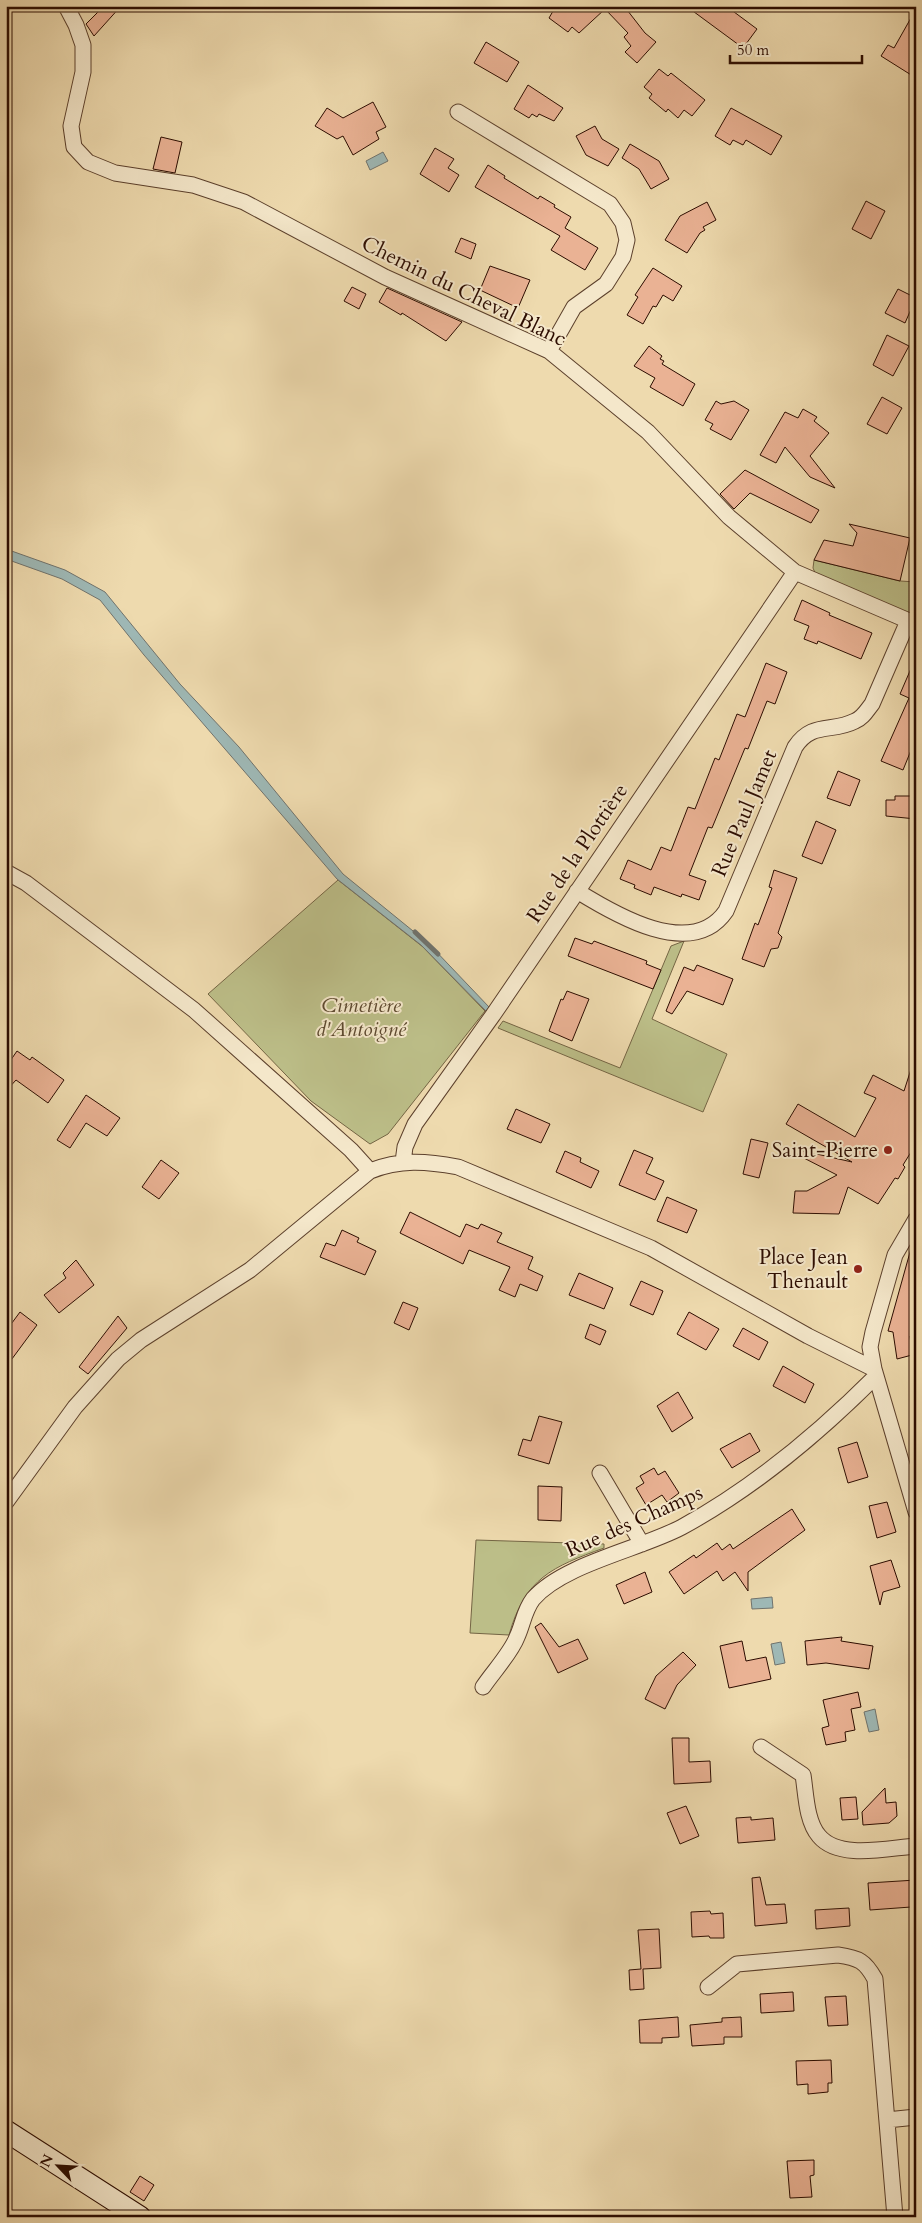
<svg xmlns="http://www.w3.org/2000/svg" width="922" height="2223" font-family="Cardo,serif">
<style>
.green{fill:#bcbe88;stroke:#746544}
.water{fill:#9eb8b5;stroke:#70736d}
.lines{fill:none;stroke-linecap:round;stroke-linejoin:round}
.stream{stroke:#70736d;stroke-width:5}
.building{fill:#eab294;stroke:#2c0c00}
.street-casing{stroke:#5c402c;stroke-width:17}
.secondary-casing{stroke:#2c0c00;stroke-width:23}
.street{stroke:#f4e7ca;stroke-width:15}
.secondary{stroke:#f4e7ca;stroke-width:21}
.poi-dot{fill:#8f2418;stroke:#f4e7ca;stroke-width:2}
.labels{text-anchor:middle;stroke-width:4;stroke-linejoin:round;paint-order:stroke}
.street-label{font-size:21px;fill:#2c0c00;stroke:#f4e7ca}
.park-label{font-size:21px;font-style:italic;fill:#5e4a30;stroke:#f4e7ca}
.poi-label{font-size:21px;fill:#2c0c00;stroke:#f4e7ca;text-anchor:end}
</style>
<rect width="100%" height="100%" fill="#eedaae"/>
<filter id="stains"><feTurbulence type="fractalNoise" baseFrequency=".004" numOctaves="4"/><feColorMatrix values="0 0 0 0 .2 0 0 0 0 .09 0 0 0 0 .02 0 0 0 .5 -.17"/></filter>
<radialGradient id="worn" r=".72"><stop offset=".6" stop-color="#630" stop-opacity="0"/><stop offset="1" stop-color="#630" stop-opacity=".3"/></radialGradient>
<path class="green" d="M814,560L900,581L916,582V618L816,575L813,568Z
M338,880L423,947L485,1011L388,1134L370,1144L311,1101L208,994Z
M684,941L652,1019L727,1054L703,1112L498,1028L503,1021L620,1068L671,946Z
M476,1540L604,1544V1548C552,1567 525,1578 509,1635L470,1633Z"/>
<path class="water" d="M383,152L388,161L370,170L366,161Z
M6,549L65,570L105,592L180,684L239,747L343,874L429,944L489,1007L486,1011L421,945L337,879L144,655L100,600L62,579L6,559Z
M772,1597L773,1608L752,1609L751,1599Z
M781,1642L785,1663L775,1665L771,1644Z
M875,1709L879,1730L869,1732L864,1712Z"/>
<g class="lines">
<path class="stream" d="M415,932L438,954"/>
</g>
<path class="building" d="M104,6H121L94,36L86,24Z
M556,6H624L645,33L656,42L637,63L625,52L631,46L624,37L628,33L605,9L579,33L572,27L568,32L549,18Z
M686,6H726L757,29L743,48Z
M916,9V78L881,56L888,45L894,48Z
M486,42L519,62L507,82L474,63Z
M659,69L668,76L671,73L705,100L692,116L684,110L678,118L668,109L666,112L649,98L652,94L644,87Z
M528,85L563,108L554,121L539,114L537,117L532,114L529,118L514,109Z
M373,102L386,127L376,132L379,139L353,155L343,136L337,139L315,126L327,108L343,118Z
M731,108L782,136L771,155L746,140L743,145L733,140L730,145L715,136Z
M595,126L602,139L619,149L608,166L586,155L576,136Z
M161,137L182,142L175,173L153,169Z
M630,144L659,161L669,179L651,189L639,169L622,158Z
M435,148L454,159L448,168L459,175L449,192L420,174Z
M488,165L505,176L504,178L538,199L540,196L555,205L554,207L571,217L565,228L598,248L585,270L551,250L560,236L475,187Z
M866,201L885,211L871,239L852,229Z
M707,202L716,220L703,227L705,230L700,233L687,253L665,240L680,216Z
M461,238L476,244L471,259L455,252Z
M490,266L530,280L518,308L480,290Z
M653,268L682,286L673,301L663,295L656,307L653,306L643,324L627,315L638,297L635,295Z
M352,287L366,294L359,309L344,301Z
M387,288L462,322L446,341L402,313L401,315L379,302Z
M898,289L916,298L905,323L885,313Z
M887,335L909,346L893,376L873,365Z
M649,346L662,356L660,359L664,361L662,364L695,384L683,406L650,387L655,378L634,366Z
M882,397L902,408L887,434L867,424Z
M716,401L721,404L734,401L749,410L731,440L710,429L713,424L705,420Z
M803,409L817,417L814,421L829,433L810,456L835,488L810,477L785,447L776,463L760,455L785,412L798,418Z
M745,470L819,510L811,523L750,493L734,509L720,494Z
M849,524L910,538L900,581L814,560L824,540L853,546L857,533Z
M802,600L830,613L829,615L872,633L861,659L818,641L817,644L804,639L809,626L794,620Z
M916,657V738L903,770L881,761L909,698L900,694Z
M766,663L787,672L775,704L767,701L748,749L745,748L712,828L708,827L689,875L706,881L699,900L682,894L681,897L654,887L651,895L634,888L635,885L620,879L628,860L651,870L661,847L671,851L688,807L695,809L715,758L719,760L737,714L745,717Z
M838,771L860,780L850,806L827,798Z
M895,796H916V819L886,816V800H895Z
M816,821L836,830L822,864L802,856Z
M774,870L797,878L778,933L782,937L778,948L771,949L764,967L742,959L755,923L758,925L772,888L769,887Z
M575,938L592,944L594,941L647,961L646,964L661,970L653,989L568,956Z
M697,965L733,979L723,1005L687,991L672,1014L666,1011L684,967L694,971Z
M567,991L589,999L572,1041L549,1031L561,999L563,1000Z
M17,1051L30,1060L32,1057L64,1080L48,1103L16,1080L6,1091V1067Z
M913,1063H916V1144L903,1165L905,1167L898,1179L895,1178L878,1204L848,1187L839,1214L793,1213L795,1191H807L837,1175L798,1155L799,1150L852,1162L786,1124L798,1104L855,1137L876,1098L864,1093L873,1075L904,1091Z
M86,1095L120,1118L107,1136L86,1123L70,1148L57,1140Z
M516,1109L550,1124L541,1143L507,1129Z
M751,1139L768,1143L759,1178L743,1174Z
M634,1150L653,1158L646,1173L664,1181L655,1200L619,1185Z
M565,1151L581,1158L580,1162L599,1171L591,1188L556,1172Z
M161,1160L179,1173L159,1199L142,1187Z
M667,1197L697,1210L687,1233L657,1221Z
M410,1212L460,1237L466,1224L478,1229L481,1224L502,1233L497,1242L533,1257L528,1269L543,1276L537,1291L520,1284L515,1297L499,1290L510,1267L469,1250L463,1264L400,1233Z
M342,1230L359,1238L357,1242L376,1251L365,1275L320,1257L326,1243L335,1246Z
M912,1245L916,1246V1295L911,1314L916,1316V1337L910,1336L912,1355L897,1359L893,1332L888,1331Z
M76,1260L94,1285L59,1313L44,1295L66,1278L63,1273Z
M579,1273L613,1288L604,1309L569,1295Z
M641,1281L663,1291L653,1315L630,1305Z
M403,1302L418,1308L409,1330L394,1323Z
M20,1312L37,1325L6,1367V1331Z
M689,1312L719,1329L706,1350L677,1334Z
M118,1316L127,1328L88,1374L79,1367Z
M590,1324L606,1331L600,1345L585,1338Z
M743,1328L768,1342L759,1360L733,1346Z
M783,1366L814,1384L805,1403L773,1386Z
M678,1392L693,1418L672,1432L657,1406Z
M539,1416L562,1422L549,1464L518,1455L523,1439L531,1441Z
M750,1433L760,1451L732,1468L720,1449Z
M857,1442L868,1477L848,1483L838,1448Z
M654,1468L658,1475L665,1471L679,1493L667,1502L662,1495L646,1505L636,1488L644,1483L640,1476Z
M538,1486L562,1487L561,1521L538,1520Z
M887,1502L896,1532L877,1538L869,1506Z
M792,1509L805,1530L748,1572V1591L735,1572L723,1581L717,1571L684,1594L669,1572L694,1555L696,1558L717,1543L722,1550L730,1544L733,1549Z
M891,1560L900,1587L883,1592L880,1605L870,1566Z
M645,1572L652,1592L624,1604L616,1585Z
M541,1623L559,1647L578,1639L588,1659L558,1673L535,1627Z
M842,1637L841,1641L873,1646L869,1669L826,1663L807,1665L805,1641Z
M742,1641L746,1661L766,1657L771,1679L729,1688L720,1646Z
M683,1652L696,1665L677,1685L665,1709L645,1699L656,1676Z
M858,1692L861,1707L851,1709L855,1730L845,1732L846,1741L826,1745L822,1728L829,1726L823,1700Z
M672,1738H689V1762L710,1761L711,1782L674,1784Z
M885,1788L886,1803L896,1802L897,1816L889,1823L863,1825L862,1812Z
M856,1797L858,1819L842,1820L840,1798Z
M686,1806L699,1836L680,1844L667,1813Z
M751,1817V1820L773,1818L775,1840L738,1843L736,1818Z
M760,1877L766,1905L785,1904L787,1923L755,1926L752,1878Z
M916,1880V1902L911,1903V1907L870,1910L868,1883Z
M849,1908L850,1926L816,1929L815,1910Z
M710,1911L711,1914L723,1913L724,1938H710L709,1936L692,1937L691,1912Z
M659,1929L661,1968L643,1969L644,1989L630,1990L629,1970L641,1969L638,1930Z
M793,1992L794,2011L761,2013L760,1994Z
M846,1996L848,2025L828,2026L825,1997Z
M678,2017L679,2037L662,2038V2043H640L639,2020Z
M741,2017L742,2037H724V2044L692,2046L690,2025L722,2022V2018Z
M831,2060L832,2083H828V2092L808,2094V2084L797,2085L796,2061Z
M814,2160V2175L810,2176L812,2197L790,2198L787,2161Z
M140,2176L154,2185L144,2201L130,2192Z"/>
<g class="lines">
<defs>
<path id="street" d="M66,6L76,25L83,45V72L71,126L74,147L88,162L115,173L193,185L244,202L385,277L549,351L648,432L729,517L795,572L916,624
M458,112L610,204L623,223L627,240L623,257L606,284L574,307L549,351
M6,872L26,883L194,1010L351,1150L370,1171
M577,891C614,914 692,961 726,911L795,747C812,721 832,733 855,721C863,718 867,710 872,704L908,621
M403,1162L405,1147L415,1124L493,1015L795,572
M916,1219L895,1255L873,1332L870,1347L874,1369L916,1512
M600,1473L642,1544
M6,1502L75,1407L118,1359L141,1340L250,1270L370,1171C400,1159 426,1161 458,1167L651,1248L808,1336L874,1369
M483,1687C493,1672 511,1653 517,1637C523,1624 524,1611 533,1599C563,1564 641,1549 682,1527C755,1487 817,1435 876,1376
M761,1747L803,1775C806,1793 806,1821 819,1836C839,1860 887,1848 916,1846
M708,1987L737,1964L838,1955C859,1958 865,1961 875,1979L895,2217
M887,2120L916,2117"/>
<path id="secondary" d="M6,2131L140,2217"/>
</defs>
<use href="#street" class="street-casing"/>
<use href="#secondary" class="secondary-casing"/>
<use href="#street" class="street"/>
<use href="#secondary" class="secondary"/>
</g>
<g class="poi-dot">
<circle cx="888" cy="1150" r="5"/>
<circle cx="858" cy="1269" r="5"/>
</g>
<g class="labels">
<g class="street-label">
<text transform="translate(464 291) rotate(26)" y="7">Chemin du Cheval Blanc</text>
<text transform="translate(744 813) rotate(-67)" y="7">Rue Paul Jamet</text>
<text transform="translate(577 853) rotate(-56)" y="7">Rue de la Plottière</text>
<text transform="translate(634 1521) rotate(-24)" y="7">Rue des Champs</text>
</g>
<g class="park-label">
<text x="361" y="1012">Cimetière<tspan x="361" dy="24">d'Antoigné</tspan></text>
</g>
<g class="poi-label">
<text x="878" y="1157">Saint-Pierre</text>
<text x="848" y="1264">Place Jean<tspan x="848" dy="24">Thenault</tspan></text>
</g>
</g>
<rect width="922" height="2223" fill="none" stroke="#eedaae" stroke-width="25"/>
<rect x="8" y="8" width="907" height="2208" fill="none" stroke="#2c0c00" stroke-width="2.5"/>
<rect x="12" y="12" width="897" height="2198" fill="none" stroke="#2c0c00"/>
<g transform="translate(58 2166) rotate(295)" stroke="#f4e7ca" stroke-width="4" paint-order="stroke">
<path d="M0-4L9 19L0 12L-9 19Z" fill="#2c0c00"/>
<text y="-8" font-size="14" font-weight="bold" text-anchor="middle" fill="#2c0c00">N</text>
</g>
<path d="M730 55v8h132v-8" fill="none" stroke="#2c0c00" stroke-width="2.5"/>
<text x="737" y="55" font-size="15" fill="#2c0c00" stroke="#f4e7ca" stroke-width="4" paint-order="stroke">50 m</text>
<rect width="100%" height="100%" filter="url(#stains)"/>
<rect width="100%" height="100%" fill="url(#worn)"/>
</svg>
